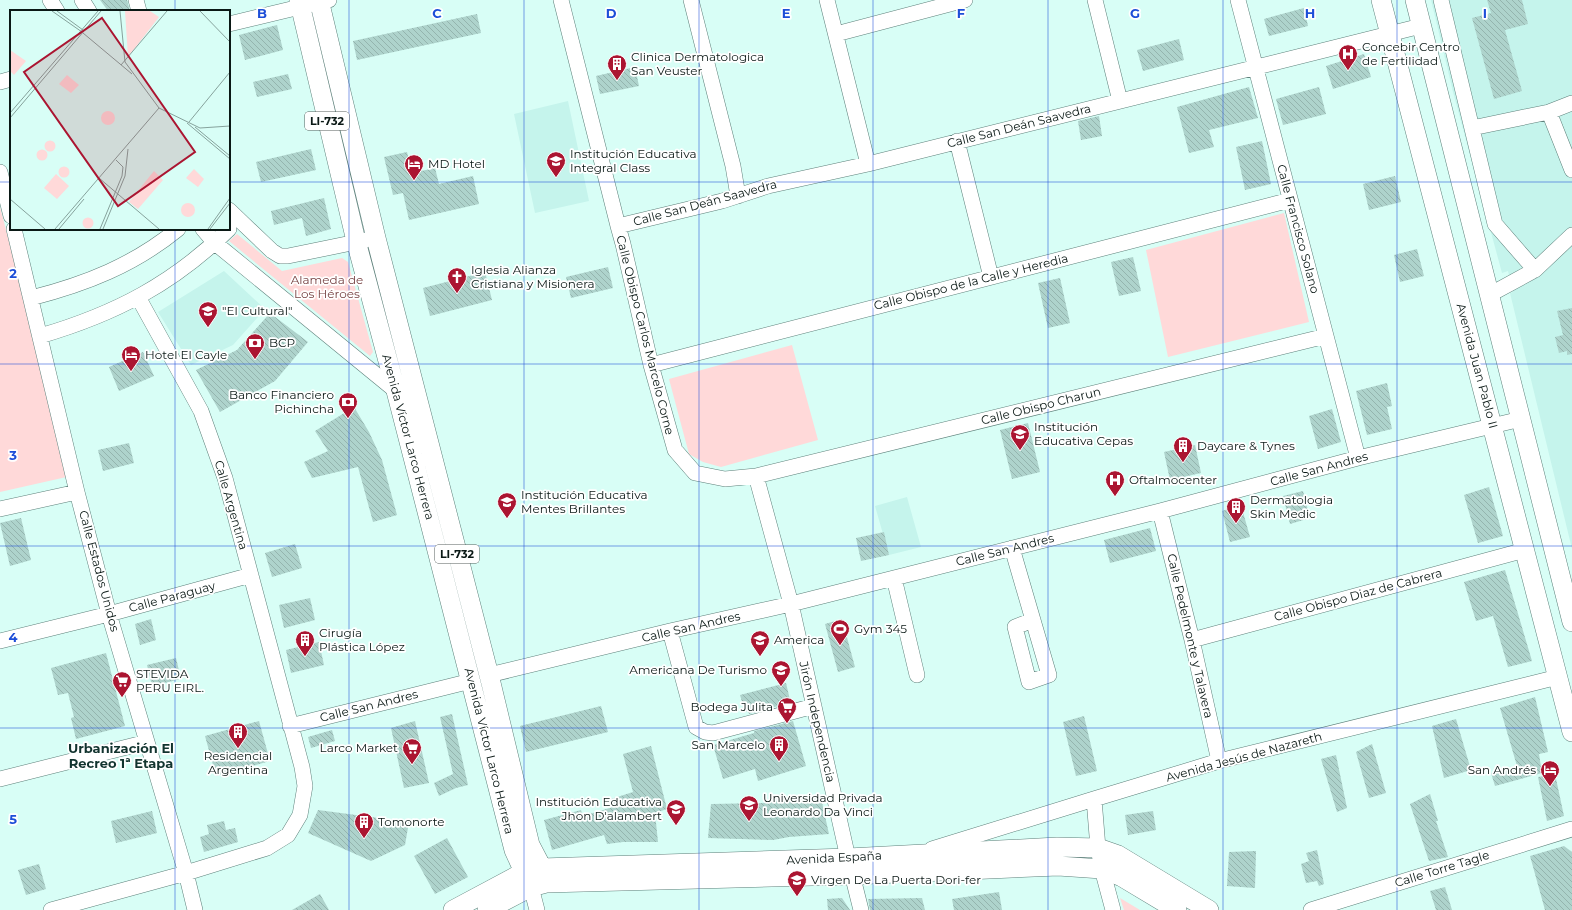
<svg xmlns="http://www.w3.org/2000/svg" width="1572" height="910" font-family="Montserrat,sans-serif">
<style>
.built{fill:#c5f4ec}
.green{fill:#ffd9d9}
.building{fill:url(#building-back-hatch)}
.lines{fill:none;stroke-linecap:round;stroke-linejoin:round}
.minor-casing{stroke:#5e817b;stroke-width:16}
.major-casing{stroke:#5e817b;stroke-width:20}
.minor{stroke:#fff;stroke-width:15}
.major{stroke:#fff;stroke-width:19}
.grid{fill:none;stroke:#1d4ed8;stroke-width:1;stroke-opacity:0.55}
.labels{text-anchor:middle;stroke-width:3.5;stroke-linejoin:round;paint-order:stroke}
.shield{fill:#fff;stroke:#545d5b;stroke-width:1}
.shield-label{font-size:11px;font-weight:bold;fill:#0a1815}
.poi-label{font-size:12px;fill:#0a1815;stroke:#fff;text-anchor:start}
.street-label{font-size:12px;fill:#0a1815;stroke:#fff}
.park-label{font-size:12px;fill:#774243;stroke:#fff}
.neighbourhood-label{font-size:13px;font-weight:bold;fill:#12342f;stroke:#fff}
.inset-road{fill:none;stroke:#86a29c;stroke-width:1}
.view{fill:#ab1531;fill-opacity:0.15;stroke:#ab1531;stroke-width:2}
.inset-edge{fill:none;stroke:#0a1815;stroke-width:2}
.grid-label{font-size:13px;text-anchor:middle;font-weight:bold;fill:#1d4ed8;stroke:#fff;stroke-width:3.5;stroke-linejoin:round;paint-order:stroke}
</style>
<defs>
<pattern id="building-back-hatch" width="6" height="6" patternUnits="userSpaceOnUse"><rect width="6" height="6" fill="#aed3cc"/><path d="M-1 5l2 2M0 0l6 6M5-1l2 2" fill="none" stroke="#94b4ae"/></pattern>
</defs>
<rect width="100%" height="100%" fill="#d8fef6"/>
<path class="built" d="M1431,0H1572V549L1510,293L1513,292L1508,271L1502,273L1453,92Z
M568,101L589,201L535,213L514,114Z
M224,271L265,309L233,345L191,365L158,312Z
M907,497L921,547L889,555L875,506Z"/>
<path class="green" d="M0,207L71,476L0,492Z
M1284,213L1309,322L1168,357L1146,250Z
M237,234L282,271L342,258L348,262L373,352L370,356L229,241Z
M792,345L818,440L721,467L703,462L689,454L669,379Z
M1120,898L1140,910H1124Z"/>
<path class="building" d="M100,0H127L130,11H108Z
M1487,0H1522L1528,24L1505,30L1522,91L1494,99L1472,18L1491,13Z
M1304,8L1308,26L1269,36L1264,19Z
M477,14L481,33L357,60L353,41Z
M277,25L283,50L245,60L239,35Z
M1179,39L1184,60L1143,71L1137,50Z
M1364,54L1371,77L1333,89L1326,66Z
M635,67L639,86L600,94L596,76Z
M288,74L292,89L257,97L253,82Z
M1249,87L1258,118L1209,130L1214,147L1189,153L1177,107Z
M1319,87L1326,114L1283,125L1276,99Z
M1099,116L1102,136L1081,140L1078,121Z
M1262,141L1271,184L1245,190L1236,147Z
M311,149L316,170L261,182L256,162Z
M407,152L412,173L435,168L439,184L473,176L479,204L409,220L403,193L393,195L384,157Z
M1395,176L1401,202L1369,210L1363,184Z
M324,198L331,229L306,236L302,218L274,225L271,211Z
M1417,249L1424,276L1400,282L1394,255Z
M1133,257L1141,291L1119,296L1111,262Z
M608,267L613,288L571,298L566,277Z
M485,272L492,300L430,316L423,288Z
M1060,278L1070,323L1048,328L1038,283Z
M1572,308V354L1567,355V351L1559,353L1555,337L1563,335L1557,311Z
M270,313L308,342L275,381L220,412L196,370L237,350Z
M143,352L154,376L119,391L109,367Z
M1387,383L1392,406L1387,407L1392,429L1367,435L1356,391Z
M354,407L369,432L382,460L397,515L373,522L358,467L312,478L304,462L328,451L315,431Z
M1332,409L1341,442L1318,449L1309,416Z
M1028,423L1040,472L1012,479L1000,430Z
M129,443L134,463L103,471L98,450Z
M1195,445L1201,473L1170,480L1164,452Z
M1489,487L1503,536L1478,543L1464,495Z
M1303,491L1310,518L1290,524L1283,496Z
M1241,505L1250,537L1230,542L1222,511Z
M21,518L31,560L10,566L0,523Z
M1150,528L1156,551L1110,563L1104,540Z
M884,532L889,555L861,561L856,538Z
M295,544L302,568L272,577L265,553Z
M1505,570L1532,661L1508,667L1493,616L1476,621L1464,582Z
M310,598L315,620L284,628L279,605Z
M151,619L156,640L140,645L135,624Z
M842,619L855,667L838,672L825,624Z
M319,642L324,665L291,673L286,650Z
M106,653L125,726L76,739L71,718L74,717L68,693L58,695L51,668Z
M176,658L181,679L152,686L147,665Z
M786,683L790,700L788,701L789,703L749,714L748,711L745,712L740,695Z
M1535,697L1548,752L1539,754L1542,773L1495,786L1491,773L1517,766L1500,708Z
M601,706L608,732L526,752L520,726Z
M452,714L468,785L456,788L439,796L434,783L453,774L440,717Z
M1084,716L1097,771L1076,776L1063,722Z
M1456,719L1471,770L1444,778L1432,726Z
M259,721L270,761L216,776L205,736Z
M415,721L429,783L404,788L391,728Z
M793,721L806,766L758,781L755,769L723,779L713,745L754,733V731Z
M332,730L335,741L311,748L308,737Z
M1372,744L1386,793L1369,798L1356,752Z
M651,746L667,809L655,813L658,842H623L607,844L604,835L552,850L544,820L581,810L583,816L613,807L611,799L633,792L623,754Z
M1336,755L1347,808L1337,812L1321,759Z
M1555,774L1564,816L1547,821L1538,777Z
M1430,794L1438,821H1436L1448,857L1429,861L1410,804Z
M821,798L829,834L789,837L773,840L708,838L711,804L766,803L781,800Z
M318,810L409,822L405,845L371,861L308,833Z
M152,811L157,833L116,843L111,821Z
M1153,811L1156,830L1128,835L1125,815Z
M224,821L226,830L235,828L238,842L204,852L200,837L209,834L207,825Z
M447,838L468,877L435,894L414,856Z
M1564,846L1572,852V910H1545L1530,856Z
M1317,850L1324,884L1319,886L1317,881L1306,883L1301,864L1309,861L1306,853Z
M1256,851L1255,888L1227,886L1229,852Z
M39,864L46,889L26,895L18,870Z
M1445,887L1452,910H1436L1430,891Z
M999,892L1002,910H954L952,899Z
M320,894L329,910H292Z
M842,898L850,910H828L827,899Z
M922,898L925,910H870L868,899Z"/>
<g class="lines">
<defs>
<path id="minor" d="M50,0L57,11
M82,0L89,11
M136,0L139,11
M561,0L618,226L623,244L651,365L675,450L695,473L725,479L756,476L1326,336
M691,0L733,166L738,196
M827,0L868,164
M1095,0L1120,101
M1238,0L1358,458
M1441,0L1495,224L1535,270
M229,24L329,0
M836,34L965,0
M0,82L11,79
M1549,112L1572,103
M1472,128L1549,112L1572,170
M957,141L991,277
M0,172L11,216
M229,210L272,251L280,256H288L366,240
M618,226L722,201L768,186L868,164L1421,26
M14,229L77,492L109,614L186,873L195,910
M203,229L215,243L396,391
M1489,295L1535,270L1572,235
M31,298C86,284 134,265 178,229
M40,336C115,314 173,284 229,229
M651,365L1290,200
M756,476L791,604L848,858L861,910
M0,509L77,492
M1160,511L1192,640L1219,761
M1012,548L1049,675L1029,682L1015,627L1033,620
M894,578L917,675
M670,631L696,727L705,732L713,733L814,706
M1192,640L1525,550
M0,641L109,614L251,575
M489,675L670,631L791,604L1160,511L1358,458L1521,419
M290,726L471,681
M0,779L147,742
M1094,799L1098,848L1102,869L1113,910
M932,849L1094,799L1219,761L1558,677
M527,878L531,887L537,910
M51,910L186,873L267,848L288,835L300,815L305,786L302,767L225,478L201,411L138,297
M1311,910L1572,829"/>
<path id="major" d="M299,0L356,241L396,391L514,850L524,872
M319,0L376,238L491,683L530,845L542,868
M1381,0L1572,732
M1415,0L1572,622
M453,910L524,872L542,868L848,858L1057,847L1098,848L1118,855L1209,910
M487,910L531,887L546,883L852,875L1058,866L1102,869L1122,877L1177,910"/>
</defs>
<use href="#minor" class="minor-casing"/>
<use href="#major" class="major-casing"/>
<use href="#minor" class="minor"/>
<use href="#major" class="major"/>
</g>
<path class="grid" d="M175,0V11M349,0V910M524,0V910M699,0V910M873,0V910M1048,0V910M1223,0V910M1397,0V910M0,182H11M229,182H1572M175,229V910M0,364H1572M0,546H1572M0,728H1572"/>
<defs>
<symbol id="hospital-pin" viewBox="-11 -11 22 30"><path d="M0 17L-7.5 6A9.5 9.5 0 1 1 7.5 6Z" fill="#ab1531" stroke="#fff"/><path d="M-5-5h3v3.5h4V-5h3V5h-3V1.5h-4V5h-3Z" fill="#fff"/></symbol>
<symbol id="building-pin" viewBox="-11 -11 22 30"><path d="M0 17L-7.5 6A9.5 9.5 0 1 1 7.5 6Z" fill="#ab1531" stroke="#fff"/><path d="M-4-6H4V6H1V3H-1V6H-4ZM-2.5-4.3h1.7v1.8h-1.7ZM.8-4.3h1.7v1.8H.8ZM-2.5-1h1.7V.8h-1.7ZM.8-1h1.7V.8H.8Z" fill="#fff"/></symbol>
<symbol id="school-pin" viewBox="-11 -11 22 30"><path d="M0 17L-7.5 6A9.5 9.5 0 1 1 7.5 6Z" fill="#ab1531" stroke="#fff"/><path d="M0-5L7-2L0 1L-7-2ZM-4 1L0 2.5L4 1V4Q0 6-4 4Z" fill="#fff"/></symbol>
<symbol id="hotel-pin" viewBox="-11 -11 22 30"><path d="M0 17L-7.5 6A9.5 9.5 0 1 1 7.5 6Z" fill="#ab1531" stroke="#fff"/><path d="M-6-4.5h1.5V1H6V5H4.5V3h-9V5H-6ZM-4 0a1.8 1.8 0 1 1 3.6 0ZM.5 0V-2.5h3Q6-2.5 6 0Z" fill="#fff"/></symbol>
<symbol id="church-pin" viewBox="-11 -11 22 30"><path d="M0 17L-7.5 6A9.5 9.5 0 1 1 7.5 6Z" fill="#ab1531" stroke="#fff"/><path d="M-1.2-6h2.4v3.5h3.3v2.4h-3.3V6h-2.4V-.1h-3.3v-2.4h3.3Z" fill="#fff"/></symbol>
<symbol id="university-pin" viewBox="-11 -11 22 30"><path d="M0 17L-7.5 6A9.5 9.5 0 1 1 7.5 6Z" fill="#ab1531" stroke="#fff"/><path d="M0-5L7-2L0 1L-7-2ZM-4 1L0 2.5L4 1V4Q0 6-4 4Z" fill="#fff"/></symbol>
<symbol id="bank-pin" viewBox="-11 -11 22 30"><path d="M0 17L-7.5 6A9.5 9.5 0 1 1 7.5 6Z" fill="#ab1531" stroke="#fff"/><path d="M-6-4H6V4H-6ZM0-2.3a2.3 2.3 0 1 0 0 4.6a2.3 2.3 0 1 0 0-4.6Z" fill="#fff"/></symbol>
<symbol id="stadium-pin" viewBox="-11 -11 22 30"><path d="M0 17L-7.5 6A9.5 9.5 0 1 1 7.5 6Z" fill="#ab1531" stroke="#fff"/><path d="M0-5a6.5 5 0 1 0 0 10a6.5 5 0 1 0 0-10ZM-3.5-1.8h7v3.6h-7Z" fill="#fff"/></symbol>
<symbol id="supermarket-pin" viewBox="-11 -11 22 30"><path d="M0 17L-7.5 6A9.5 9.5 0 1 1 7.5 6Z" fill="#ab1531" stroke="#fff"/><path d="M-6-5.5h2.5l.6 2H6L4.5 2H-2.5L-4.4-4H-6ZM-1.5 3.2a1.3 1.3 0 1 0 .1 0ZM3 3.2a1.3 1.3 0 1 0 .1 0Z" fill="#fff"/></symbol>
</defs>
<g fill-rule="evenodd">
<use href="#hospital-pin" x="1337" y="43" width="22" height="30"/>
<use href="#building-pin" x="606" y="53" width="22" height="30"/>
<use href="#school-pin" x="545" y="150" width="22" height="30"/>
<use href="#hotel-pin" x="403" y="153" width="22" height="30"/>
<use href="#church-pin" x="446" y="266" width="22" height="30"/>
<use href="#university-pin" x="197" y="300" width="22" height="30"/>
<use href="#bank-pin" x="244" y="332" width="22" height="30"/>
<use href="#hotel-pin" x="120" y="344" width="22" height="30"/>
<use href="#bank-pin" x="337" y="391" width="22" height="30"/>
<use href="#school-pin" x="1009" y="423" width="22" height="30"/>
<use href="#building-pin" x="1172" y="435" width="22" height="30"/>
<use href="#hospital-pin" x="1104" y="469" width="22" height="30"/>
<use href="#school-pin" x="496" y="491" width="22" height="30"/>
<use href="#building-pin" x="1225" y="496" width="22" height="30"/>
<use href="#stadium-pin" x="829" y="618" width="22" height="30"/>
<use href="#building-pin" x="294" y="629" width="22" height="30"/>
<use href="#school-pin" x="749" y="629" width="22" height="30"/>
<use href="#school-pin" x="770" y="659" width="22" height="30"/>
<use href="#supermarket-pin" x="111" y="670" width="22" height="30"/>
<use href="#supermarket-pin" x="776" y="696" width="22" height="30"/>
<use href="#building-pin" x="227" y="721" width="22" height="30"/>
<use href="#building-pin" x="768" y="734" width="22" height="30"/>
<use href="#supermarket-pin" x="401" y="737" width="22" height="30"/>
<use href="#hotel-pin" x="1539" y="759" width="22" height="30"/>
<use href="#school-pin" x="738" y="794" width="22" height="30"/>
<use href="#school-pin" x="665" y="798" width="22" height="30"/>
<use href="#building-pin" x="353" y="811" width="22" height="30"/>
<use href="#school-pin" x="786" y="869" width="22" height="30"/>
</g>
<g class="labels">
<g class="shield">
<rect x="305" y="112" width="44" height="18" rx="3"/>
<rect x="435" y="545" width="44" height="18" rx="3"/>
</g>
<g class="shield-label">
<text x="327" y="125">LI-732</text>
<text x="457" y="558">LI-732</text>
</g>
<g class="poi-label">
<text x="1362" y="51">Concebir Centro<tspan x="1362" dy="14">de Fertilidad</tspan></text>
<text x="631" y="61">Clinica Dermatologica<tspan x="631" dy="14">San Veuster</tspan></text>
<text x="570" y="158">Institución Educativa<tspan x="570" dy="14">Integral Class</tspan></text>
<text x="428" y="168">MD Hotel</text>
<text x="471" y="274">Iglesia Alianza<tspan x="471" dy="14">Cristiana y Misionera</tspan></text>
<text x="222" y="315">"El Cultural"</text>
<text x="269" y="347">BCP</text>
<text x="145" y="359">Hotel El Cayle</text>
<text x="334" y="399" text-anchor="end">Banco Financiero<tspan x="334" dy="14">Pichincha</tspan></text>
<text x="1034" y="431">Institución<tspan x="1034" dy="14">Educativa Cepas</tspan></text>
<text x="1197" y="450">Daycare &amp; Tynes</text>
<text x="1129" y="484">Oftalmocenter</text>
<text x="521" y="499">Institución Educativa<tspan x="521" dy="14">Mentes Brillantes</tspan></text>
<text x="1250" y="504">Dermatologia<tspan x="1250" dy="14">Skin Medic</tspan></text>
<text x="854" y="633">Gym 345</text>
<text x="319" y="637">Cirugía<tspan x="319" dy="14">Plástica López</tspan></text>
<text x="774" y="644">America</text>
<text x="767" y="674" text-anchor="end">Americana De Turismo</text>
<text x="136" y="678">STEVIDA<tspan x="136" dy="14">PERU EIRL.</tspan></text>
<text x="773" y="711" text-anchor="end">Bodega Julita</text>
<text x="765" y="749" text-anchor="end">San Marcelo</text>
<text x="398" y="752" text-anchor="end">Larco Market</text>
<text x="238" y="760" text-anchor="middle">Residencial<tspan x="238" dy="14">Argentina</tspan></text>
<text x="1536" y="774" text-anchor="end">San Andrés</text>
<text x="763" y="802">Universidad Privada<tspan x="763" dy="14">Leonardo Da Vinci</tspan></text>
<text x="662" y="806" text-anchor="end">Institución Educativa<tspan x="662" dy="14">Jhon D'alambert</tspan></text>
<text x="378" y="826">Tomonorte</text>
<text x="811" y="884">Virgen De La Puerta Dori-fer</text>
</g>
<g class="street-label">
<text transform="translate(1019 126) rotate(-14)" y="4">Calle San Deán Saavedra</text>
<text transform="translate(705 203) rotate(-15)" y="4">Calle San Deán Saavedra</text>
<text transform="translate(1298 229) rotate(75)" y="4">Calle Francisco Solano</text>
<text transform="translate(971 282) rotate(-14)" y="4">Calle Obispo de la Calle y Heredia</text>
<text transform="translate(645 335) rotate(76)" y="4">Calle Obispo Carlos Marcelo Corne</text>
<text transform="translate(1477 366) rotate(75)" y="4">Avenida Juan Pablo II</text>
<text transform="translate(1041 406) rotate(-14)" y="4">Calle Obispo Charun</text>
<text transform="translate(408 437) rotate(75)" y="4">Avenida Víctor Larco Herrera</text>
<text transform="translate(1319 469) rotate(-15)" y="4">Calle San Andres</text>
<text transform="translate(231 505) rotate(74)" y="4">Calle Argentina</text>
<text transform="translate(1005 550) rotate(-14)" y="4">Calle San Andres</text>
<text transform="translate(99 571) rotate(75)" y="4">Calle Estados Unidos</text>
<text transform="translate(1358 595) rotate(-15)" y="4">Calle Obispo Diaz de Cabrera</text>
<text transform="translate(172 597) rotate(-15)" y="4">Calle Paraguay</text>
<text transform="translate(691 627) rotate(-13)" y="4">Calle San Andres</text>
<text transform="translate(1190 636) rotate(77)" y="4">Calle Pedelmonte y Talavera</text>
<text transform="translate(369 706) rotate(-14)" y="4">Calle San Andres</text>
<text transform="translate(817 722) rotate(77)" y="4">Jirón Independencia</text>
<text transform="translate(489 751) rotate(76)" y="4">Avenida Víctor Larco Herrera</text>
<text transform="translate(1244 757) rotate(-15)" y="4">Avenida Jesús de Nazareth</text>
<text transform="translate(834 858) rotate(-3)" y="4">Avenida España</text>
<text transform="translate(1442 869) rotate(-17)" y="4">Calle Torre Tagle</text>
</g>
<g class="park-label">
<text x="327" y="284">Alameda de<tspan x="327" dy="14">Los Héroes</tspan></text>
</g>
<g class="neighbourhood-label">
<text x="121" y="753">Urbanización El<tspan x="121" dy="15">Recreo 1ª Etapa</tspan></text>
</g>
</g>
<g transform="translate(10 10)">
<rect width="220" height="220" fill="#d8fef6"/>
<path d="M115,1H140L149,7L118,47ZM0,40L16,51L4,65L0,61ZM57,65L69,75L61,83L49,74ZM91 108a7 7 0 1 1 14 0a7 7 0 1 1-14 0ZM34.5 136a5.5 5.5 0 1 1 11 0a5.5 5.5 0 1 1-11 0ZM26.5 145a5.5 5.5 0 1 1 11 0a5.5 5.5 0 1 1-11 0ZM48.5 162a5.5 5.5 0 1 1 11 0a5.5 5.5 0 1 1-11 0ZM184,159L194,169L188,177L176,168ZM144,161L153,170L128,199L119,192ZM46,164L59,176L47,189L34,178ZM171 200a7 7 0 1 1 14 0a7 7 0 1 1-14 0ZM72.5 213a5.5 5.5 0 1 1 11 0a5.5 5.5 0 1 1-11 0Z" fill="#ffd9d9"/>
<path class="inset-road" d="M42,1L72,22M47,1L73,20M110,1L115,52L149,98L190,118L220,116M190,1L220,32M73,23L122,64M111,55L157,1M0,103L88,1M0,108L91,1M179,112L220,62M177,113L220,149M185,117L220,146M89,168L149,219M0,189L35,219M45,219L149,98M49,219L74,189M90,219L112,166L113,157L106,150M93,219L115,166L118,139M198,219L220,188M200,219L220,193"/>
<path class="view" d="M92,8L185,142L108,196L14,62Z"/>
<rect width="220" height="220" class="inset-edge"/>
</g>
<g class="grid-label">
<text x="262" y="18">B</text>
<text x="437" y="18">C</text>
<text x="611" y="18">D</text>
<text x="786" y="18">E</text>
<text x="961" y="18">F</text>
<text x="1135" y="18">G</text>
<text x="1310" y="18">H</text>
<text x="1485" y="18">I</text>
<text x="13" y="278">2</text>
<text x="13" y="460">3</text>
<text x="13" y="642">4</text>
<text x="13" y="824">5</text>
</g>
</svg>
